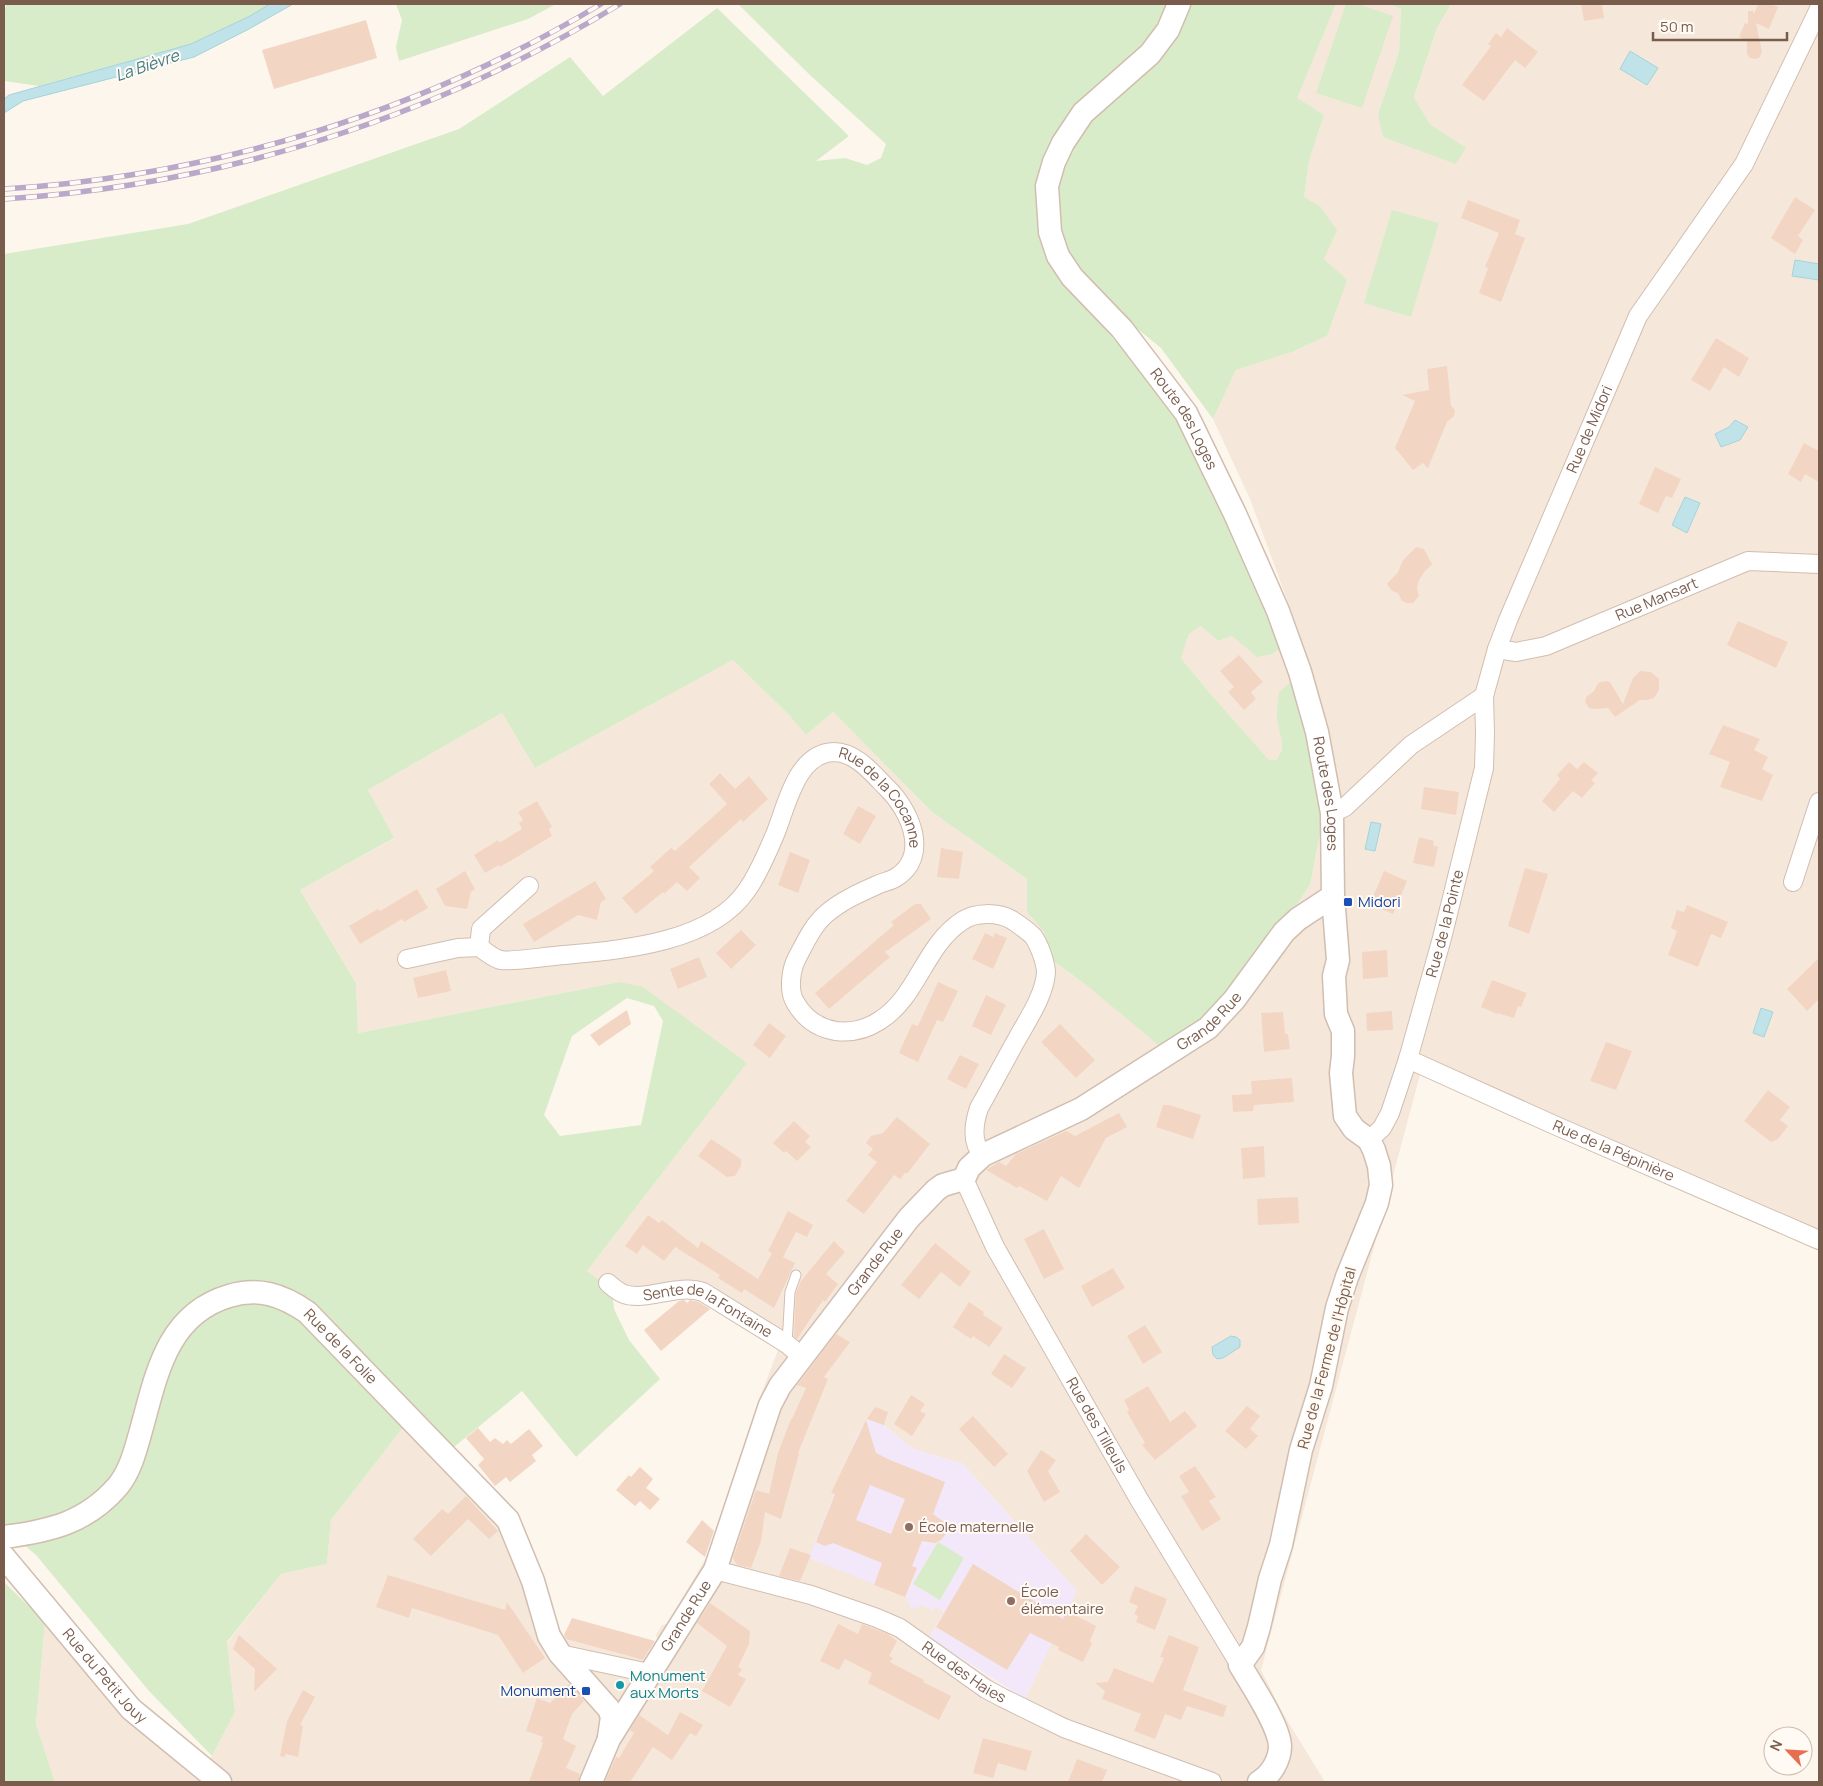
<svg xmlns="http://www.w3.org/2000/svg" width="1823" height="1786" font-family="Manrope,sans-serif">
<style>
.residential{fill:#f5e8da;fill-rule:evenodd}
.education{fill:#f3e8fa}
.green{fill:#d8ecc9;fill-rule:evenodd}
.water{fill:#bfe3e8;stroke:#a5d3da}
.building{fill:#f3d5c3;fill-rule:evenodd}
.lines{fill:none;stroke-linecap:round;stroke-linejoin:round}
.service-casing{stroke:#d1beb0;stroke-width:11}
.minor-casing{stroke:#d1beb0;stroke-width:20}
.tertiary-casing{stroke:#d1beb0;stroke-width:25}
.service{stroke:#fff;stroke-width:9}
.minor{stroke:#fff;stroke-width:18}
.tertiary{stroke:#fff;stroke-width:22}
.rail-casing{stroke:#b9a8c9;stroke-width:5.5}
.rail{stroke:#fffaf3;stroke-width:4;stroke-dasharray:11;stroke-linecap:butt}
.transit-dot{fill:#1a4fb4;stroke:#fffaf3;stroke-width:2}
.education-dot{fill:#8d6e63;stroke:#fffaf3;stroke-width:2}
.culture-dot{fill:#0f9aa8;stroke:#fffaf3;stroke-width:2}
.labels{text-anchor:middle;stroke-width:4;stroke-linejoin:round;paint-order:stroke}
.street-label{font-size:15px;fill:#7a5c4d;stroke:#fffaf3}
.transit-label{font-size:15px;fill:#164399;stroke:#fffaf3;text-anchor:start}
.education-label{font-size:15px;fill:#785e54;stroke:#fffaf3;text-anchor:start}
.culture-label{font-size:15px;fill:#0d838f;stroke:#fffaf3;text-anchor:start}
.water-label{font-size:16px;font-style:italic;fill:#437c86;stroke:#fffaf3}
</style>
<rect width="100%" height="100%" fill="#fdf6ec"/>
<path class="residential" d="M1336,4H1389L1401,9L1399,52L1378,114L1465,148L1430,124L1414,97L1437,28L1451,4H1819V1248L1421,1071L1261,1670L1282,1712L1325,1782H55L36,1724L45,1622L198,1774L212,1756L235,1712L227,1643L281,1574L327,1564L331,1520L405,1425L454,1447L514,1510L523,1526L563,1638L646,1661L658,1641L656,1635L662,1625L667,1624L719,1536L759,1400L778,1350L692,1292L612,1289L587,1271L747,1063L619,982L358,1033L356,983L300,890L393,839L368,790L502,713L535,768L733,660L789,715L806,735L833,712L932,812L1027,879V912L1044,932L1053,961L1085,984L1223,997L1295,907L1310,885L1321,829L1277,719L1283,740L1280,754L1276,760H1269L1208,691L1181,658L1189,634L1201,626L1218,641L1232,636L1243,644L1282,647L1299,632L1250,499L1213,419L1236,370L1292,352L1327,336L1324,259L1320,206L1304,197L1309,161L1324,115L1296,99ZM884,1425L913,1449L963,1464L1076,1590L1025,1699L1007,1689L929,1638L944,1612L936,1607L923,1605L906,1597L829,1509L858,1433Z"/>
<path class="education" d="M867,1419L884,1425L913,1449L963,1464L1077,1591L1025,1699L929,1638L944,1612L936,1607L933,1611L923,1605L911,1609L906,1597L809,1558L858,1433Z"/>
<path class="green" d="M7,4H270L250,16L191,44L39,86L4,81V11Z
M396,4H556L528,19L399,61L396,47L402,20Z
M738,4H1167L1153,32L1041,169L1037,226L1056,274L1164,396L1194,447L1282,647L1272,654L1257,657L1232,636L1218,641L1201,626L1189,634L1181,658L1208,691L1269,760H1276C1288,745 1278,733 1277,717C1277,709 1278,700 1279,692L1292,681L1298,695L1321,806V829L1310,885L1295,907L1211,1011L1162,1048L1085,984L1053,961L1044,932L1027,912V879L932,812L833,712L806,735L789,715L733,660L535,768L502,713L368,790L394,838L300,890L356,983L358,1033L619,982L643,987L747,1063L587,1271L612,1289L614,1309L629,1340L660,1379L576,1457L522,1391L454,1447L405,1425L331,1520L327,1564L281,1574L227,1642L235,1712L212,1756L149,1691L36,1555L4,1528V254L188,224L459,129L570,57L603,96L717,8L849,136L816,161L845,158L867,165L881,158L886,144L812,77ZM627,998L654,1006L663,1021L641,1125L560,1136L544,1115L572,1036Z
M1186,4H1336L1297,98L1324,115L1309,161L1304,197L1320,206L1337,230L1324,259L1347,280L1327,336L1292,352L1236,370L1213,419L1161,348L1108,305L1080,279L1058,227L1055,183L1063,153L1109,103Z
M1346,4H1358L1393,16L1362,108L1316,93Z
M1389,4H1451L1437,28L1414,97L1430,124L1466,148L1456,164L1383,137L1378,114L1399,52L1401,9Z
M1392,210L1439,223L1411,317L1364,303Z
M938,1542L964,1558L940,1600L913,1584Z
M4,1582L45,1622L36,1724L55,1782H4Z"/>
<path class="water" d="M270,4H293L249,29L194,57L23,101L4,113V99L9,95L191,44L250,16Z
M1630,51L1658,68L1647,85L1620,69Z
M1795,260L1819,264V280L1792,276Z
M1735,420L1748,427L1740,440L1721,447L1715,434L1729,427Z
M1685,497L1700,503L1687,533L1672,525Z
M1371,822L1381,824L1375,851L1365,849Z
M1761,1008L1773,1012L1764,1037L1753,1033Z
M1231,1336L1236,1337L1240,1340V1347L1223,1358L1217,1359L1213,1355L1212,1347Z"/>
<path class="building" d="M1581,4H1602L1604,18L1584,21Z
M1758,4H1771L1778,7L1769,29L1756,23L1762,52L1759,58L1755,59L1750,58L1747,54V41L1739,37L1745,23L1748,24V11H1753L1754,14Z
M366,20L377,58L274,89L262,50Z
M1507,28L1538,52L1525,68L1515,60L1484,101L1462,85L1491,46L1488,44L1496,33L1501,37Z
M1795,197L1815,210L1798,236L1803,240L1795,254L1771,238Z
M1468,200L1520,220L1515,234L1525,238L1501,302L1479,293L1488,268L1485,267L1499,233L1461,218Z
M1716,338L1749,358L1739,377L1724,367L1710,391L1691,380Z
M1447,366L1451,406L1455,410L1454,416L1447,422L1428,468L1423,463L1413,470L1395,448L1415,401L1402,395L1429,390L1427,369Z
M1804,443L1819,451V482L1805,474L1801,482L1788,474Z
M1655,467L1681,479L1672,498L1666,496L1658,513L1639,504Z
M1416,547L1424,549L1432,564L1425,571L1419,580L1417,588L1419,596L1413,603H1407L1402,601L1398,593L1392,591L1387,584L1398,572L1403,560Z
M1738,621L1788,642L1776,668L1727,645Z
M1239,655L1263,682L1251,692L1256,699L1244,710L1228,692L1234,687L1220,671Z
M1640,671L1651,672L1659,679V690L1654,698L1647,700H1640L1615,717L1608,708L1593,709L1589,708L1585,702L1586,697L1594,691L1598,683L1606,681L1610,682L1623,704L1633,678Z
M1723,725L1760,739L1754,750L1768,757L1762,769L1773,775L1762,801L1720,787L1730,762L1709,754Z
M1569,762L1577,769L1584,762L1598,773L1591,780L1595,783L1582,798L1573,791L1554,812L1542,801L1560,779L1557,775Z
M720,773L735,789L749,776L768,799L743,822L741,819L689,867L700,878L687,891L677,882L664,894L663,892L636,914L622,898L654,871L650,867L671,848L675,851L727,804L709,784Z
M1424,787L1459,792L1456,815L1421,809Z
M537,801L552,827L549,829L552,836L500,867L499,865L485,873L474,855L498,840L499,843L522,829L519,823L523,820L518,812Z
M858,806L876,816L860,844L843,834Z
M1419,837L1434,841L1433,845L1438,847L1434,867L1413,863Z
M941,848L963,852L959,879L937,877Z
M790,852L810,860L798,893L778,885Z
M1525,868L1548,874L1529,934L1508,926Z
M465,871L475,889L471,892L467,909L445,906L436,889Z
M1384,871L1407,881L1393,914L1370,904Z
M595,881L606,899L601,902L597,920L578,915L534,942L523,924Z
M417,889L428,908L404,922L402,919L360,944L349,926L378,909L380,911Z
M915,904H921L931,919L885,952L890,957L829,1009L815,993L894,925L891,922Z
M1687,905L1728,922L1721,938L1711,934L1698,967L1668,955L1677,931L1671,928L1677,910L1684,912Z
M741,930L756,945L731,969L716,953Z
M985,933L993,937L995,933L1007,938L993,969L972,959Z
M1387,950L1388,977L1363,979L1362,952Z
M699,957L707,977L678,989L670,969Z
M1819,958V999L1807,1011L1787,989Z
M446,970L451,991L418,998L413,978Z
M1492,980L1527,993L1521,1007L1518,1006L1514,1018L1497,1013V1014L1481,1007Z
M938,982L958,991L943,1022L937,1020L918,1062L899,1053L912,1024L918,1026Z
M986,995L1006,1005L991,1035L972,1026Z
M627,1010L631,1024L599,1046L590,1035Z
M1392,1011L1393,1030L1367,1031L1366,1013Z
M1283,1012L1285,1034H1288L1290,1049L1264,1052L1261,1013Z
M769,1023L786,1036L770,1058L753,1045Z
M1060,1024L1095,1060L1076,1078L1041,1042Z
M1606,1042L1632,1051L1616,1090L1590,1081Z
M960,1055L979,1064L966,1089L947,1079Z
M1292,1078L1294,1102L1254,1105L1253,1111L1233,1112L1232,1095L1252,1094L1251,1081Z
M1768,1090L1790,1107L1780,1120L1788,1126L1778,1139L1771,1142L1744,1121Z
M1163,1105H1169L1201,1115L1193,1139L1156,1127Z
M1119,1113L1127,1127L1106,1138L1079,1188L1061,1176L1047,1201L1019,1186L1017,1188L986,1170L999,1162L1006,1166L1016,1154L1066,1131L1075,1136Z
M897,1117L930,1144L907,1174L906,1172L900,1179L894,1175L864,1214L846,1201L877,1162L868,1155L873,1149L866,1143L871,1136L883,1133Z
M794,1121L810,1136L805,1142L811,1147L797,1161L786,1151L784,1153L773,1143Z
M711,1139L741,1159V1166L735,1176L727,1177L698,1156Z
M1264,1146L1265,1177L1243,1179L1241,1148Z
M1298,1197L1299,1223L1258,1225L1257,1199Z
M788,1211L813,1225L807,1237L796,1232L783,1257L795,1263L774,1308L744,1289L742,1293L718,1278L720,1275L675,1247L664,1261L643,1245L637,1254L625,1246L648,1215L659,1223L662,1220L698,1248L701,1241L758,1279L772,1253L768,1251Z
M1044,1229L1064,1269L1044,1279L1024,1239Z
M834,1241L845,1252L826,1274L838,1284L825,1302L823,1300L797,1339L794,1336L796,1293L801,1281Z
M935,1243L971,1272L960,1287L941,1272L919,1299L901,1285Z
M1113,1268L1125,1288L1092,1307L1081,1286Z
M684,1300L687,1303L690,1300L699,1302L710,1309L661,1351L644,1330L679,1301Z
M969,1302L984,1312L983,1315L1003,1328L989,1347L973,1336L971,1339L953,1327Z
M1145,1325L1162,1352L1143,1364L1127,1336Z
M836,1334L850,1342L824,1377L828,1379L798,1453L799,1454L781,1519L765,1512L761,1541L751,1568L737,1565L733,1558L756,1490L769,1494L778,1453L791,1419H792L806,1388L797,1385Z
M1004,1354L1026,1368L1012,1388L991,1374Z
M1148,1386L1170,1422L1185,1411L1197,1426L1155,1460L1142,1445L1145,1443L1127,1412L1129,1410L1124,1400Z
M911,1395L925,1404L920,1411L926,1414L912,1436L894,1424Z
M1247,1406L1260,1416L1250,1429L1258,1436L1246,1449L1225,1431Z
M875,1407L888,1412L884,1425L867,1419Z
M973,1416L1008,1454L994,1467L959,1429Z
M866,1420L876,1453L890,1460L945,1482L933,1514L944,1522L946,1528L945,1535L941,1540L935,1543L922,1541L912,1566L917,1568L905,1597L874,1585L882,1563L833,1543L825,1546L816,1542L835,1494L831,1493ZM870,1485L905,1499L891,1534L856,1520Z
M478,1428L490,1442L495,1438L503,1444L507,1440L511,1444L529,1429L543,1446L532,1455L536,1461L510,1482L506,1477L495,1486L478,1465L484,1459L466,1438Z
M1041,1450L1056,1460L1048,1471L1060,1492L1044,1502L1027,1471Z
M1195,1466L1216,1497L1209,1501L1221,1519L1202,1531L1181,1496L1189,1492L1179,1476Z
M640,1467L653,1479L646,1488L660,1499L650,1510L640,1501L635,1506L616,1490L629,1475L631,1477Z
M466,1496L498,1531L489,1539L468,1519L431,1556L413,1539L442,1509L448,1514Z
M702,1520L714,1531L705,1557L686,1542Z
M1086,1534L1120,1567L1102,1585L1070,1551Z
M790,1548L811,1555L800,1581L779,1576Z
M973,1564L1063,1619L1067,1611L1096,1626L1090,1641L1092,1643L1083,1662L1058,1650L1059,1647L1030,1633L1007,1670L936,1627Z
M388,1575L505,1610L507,1602L545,1658L523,1673L498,1635L412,1608L409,1618L376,1607Z
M1135,1586L1167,1599L1155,1630L1136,1622L1138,1616L1134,1614L1138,1606L1129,1602Z
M710,1603L750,1631L749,1644L738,1667L742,1669L738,1675L746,1679L730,1707L702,1691L727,1646L697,1623Z
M572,1618L655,1641L643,1660L566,1639L564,1635Z
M838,1624L858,1634L862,1624L888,1634L897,1641L889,1656L893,1658L890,1662L924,1680L923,1682L951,1696L939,1720L868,1683L872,1673L845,1659L839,1670L820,1661Z
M239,1635L277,1669L254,1692L255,1669L233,1649Z
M1169,1635L1199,1647L1183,1690L1227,1706L1223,1717L1187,1706L1181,1720L1165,1714L1155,1739L1134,1731L1141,1714L1102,1699L1105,1691L1095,1683L1108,1682L1114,1668L1153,1683L1164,1658L1160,1657Z
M569,1684L584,1701L572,1714L563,1739L576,1746L566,1768L580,1774L578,1782H529L543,1743L541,1742L543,1737L526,1731L537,1698L550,1703Z
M303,1690L315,1697L300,1725L303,1726L298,1757L286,1754L284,1757L280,1756L287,1721Z
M680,1712L703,1725L696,1736L690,1733L672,1760L653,1747L630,1782H605L616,1757L619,1758L634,1733L630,1730L639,1715L668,1735Z
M983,1738L1032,1751L1026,1771L998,1763L993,1778L973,1773Z
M1077,1759L1107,1770L1102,1782H1068Z"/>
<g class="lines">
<defs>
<path id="service" d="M787,1344L790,1292L796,1275"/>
<g id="minor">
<path id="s1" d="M1497,649L1516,652L1546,646L1748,561L1819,564"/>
<path id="s2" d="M1332,813L1345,807L1411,745L1484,696L1497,649L1508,620L1638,316L1744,164L1819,9"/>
<path d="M1793,882L1819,802"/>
<path id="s3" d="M479,947C485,951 494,959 501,960C510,962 543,957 554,956C614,950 709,946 747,890C759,873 768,851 776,832C787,804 797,753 834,752C856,752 873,774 887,788C910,810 931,857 895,878C890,881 883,882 877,885C859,893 841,901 826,914C813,925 805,943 797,958C791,969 788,990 795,1002C804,1018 817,1028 836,1031C852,1033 865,1030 879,1021C918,997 924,946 962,921C975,912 998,912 1012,920C1018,924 1028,931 1033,936C1039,944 1046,963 1046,973C1044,996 1028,1019 1017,1039C1004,1062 992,1085 979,1108C974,1123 970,1142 983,1155"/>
<path d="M407,959L458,948L479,947L481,929L529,886"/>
<path id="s4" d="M1408,1059L1552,1124L1819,1240"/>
<path id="s5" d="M1369,1140L1382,1128L1390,1113L1408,1059L1442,938L1484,768L1485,733L1484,696"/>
<path id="s6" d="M964,1179L995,1247L1140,1501L1240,1665"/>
<path id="s7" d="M608,1283C613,1287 618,1292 624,1294C645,1302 678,1283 703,1292L787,1344L801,1356"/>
<path id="s8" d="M715,1570L811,1595L877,1618L900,1628L986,1689L1003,1698L1064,1728L1212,1782"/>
<path d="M560,1654L649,1673"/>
</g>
<g id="tertiary">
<path id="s9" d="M1179,4L1168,30L1150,54L1083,113L1063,143L1054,162L1047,186L1050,232L1058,256L1072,277L1122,329L1186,413L1235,514L1278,611L1300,672L1317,732L1332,813L1333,896L1338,960L1334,976L1336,1014L1343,1031V1056L1341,1073L1345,1116L1354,1129L1369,1140L1374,1150L1379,1166L1381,1185L1377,1203L1347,1277L1337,1308L1321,1386L1301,1450L1281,1545L1270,1579L1259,1627L1253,1647L1240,1665C1251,1684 1279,1725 1280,1746C1280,1760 1271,1775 1259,1782"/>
<path id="s10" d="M4,1537C50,1531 86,1523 118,1486C130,1471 135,1452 140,1434C156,1378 165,1315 229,1296C259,1287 282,1295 307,1312L508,1520L533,1581L549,1636L560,1654L609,1709L612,1717L609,1737"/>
<path id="s11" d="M4,1557L131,1709L220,1782"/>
<path id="s12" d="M591,1782L609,1739L715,1570L770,1405L780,1386L909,1218L936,1190L943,1185L964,1179L969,1168L983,1155L1081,1109L1208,1028L1234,1000L1284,932L1298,919L1333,896"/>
</g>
</defs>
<use href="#service" class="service-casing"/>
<use href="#minor" class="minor-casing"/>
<use href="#tertiary" class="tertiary-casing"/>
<use href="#service" class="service"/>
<use href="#minor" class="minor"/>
<use href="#tertiary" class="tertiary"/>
<defs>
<path id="rail" d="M4,189C213,176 422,112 601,4
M4,199C222,185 434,118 620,4"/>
</defs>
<use href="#rail" class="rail-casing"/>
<use href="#rail" class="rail"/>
</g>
<g class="transit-dot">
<rect x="1343" y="897" width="10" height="10" rx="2.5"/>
<rect x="581" y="1686" width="10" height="10" rx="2.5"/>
</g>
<g class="education-dot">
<circle cx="909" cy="1527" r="5"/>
<circle cx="1011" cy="1601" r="5"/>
</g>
<circle class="culture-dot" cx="620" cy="1685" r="5"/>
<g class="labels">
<g class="street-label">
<text dy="5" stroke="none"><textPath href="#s9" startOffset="508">Route des Loges</textPath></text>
<text dy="5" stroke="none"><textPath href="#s2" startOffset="480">Rue de Midori</textPath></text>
<text dy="5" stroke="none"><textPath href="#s1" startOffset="170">Rue Mansart</textPath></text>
<text dy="5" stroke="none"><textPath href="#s9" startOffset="912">Route des Loges</textPath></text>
<text dy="5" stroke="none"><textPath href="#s3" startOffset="529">Rue de la Cocanne</textPath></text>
<text dy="5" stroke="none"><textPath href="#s5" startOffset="232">Rue de la Pointe</textPath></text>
<text dy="5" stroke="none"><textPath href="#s12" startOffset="1018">Grande Rue</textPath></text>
<text dy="5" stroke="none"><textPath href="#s4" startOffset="225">Rue de la Pépinière</textPath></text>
<text dy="5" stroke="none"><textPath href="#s12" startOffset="598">Grande Rue</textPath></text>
<text dy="5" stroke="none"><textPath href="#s7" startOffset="109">Sente de la Fontaine</textPath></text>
<text dy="5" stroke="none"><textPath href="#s10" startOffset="489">Rue de la Folie</textPath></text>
<text transform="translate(1327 1358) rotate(-75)" y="5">Rue de la Ferme de l'Hôpital</text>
<text dy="5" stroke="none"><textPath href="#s6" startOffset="280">Rue des Tilleuls</textPath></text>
<text dy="5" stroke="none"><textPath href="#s12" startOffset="192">Grande Rue</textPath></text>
<text dy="5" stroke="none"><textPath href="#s8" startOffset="272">Rue des Haies</textPath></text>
<text dy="5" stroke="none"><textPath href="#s11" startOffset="156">Rue du Petit Jouy</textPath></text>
</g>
<g class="transit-label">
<text x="1358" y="907">Midori</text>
<text x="576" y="1696" text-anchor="end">Monument</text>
</g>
<g class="education-label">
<text x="919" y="1532">École maternelle</text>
<text x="1021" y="1597">École<tspan x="1021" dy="17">élémentaire</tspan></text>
</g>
<g class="culture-label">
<text x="630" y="1681">Monument<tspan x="630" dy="17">aux Morts</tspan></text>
</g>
<g class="water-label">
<text transform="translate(147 65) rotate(-19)" y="6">La Bièvre</text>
</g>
</g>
<rect width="1823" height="1786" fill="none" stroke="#7a5c4d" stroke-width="10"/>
<g transform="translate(1788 1751) rotate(295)"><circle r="24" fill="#fffaf3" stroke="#cabbb1"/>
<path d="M0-4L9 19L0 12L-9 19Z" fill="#e76f51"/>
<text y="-8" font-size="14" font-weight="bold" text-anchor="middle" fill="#7a5c4d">N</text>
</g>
<path d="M1653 32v8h134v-8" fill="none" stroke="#7a5c4d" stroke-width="2.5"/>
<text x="1660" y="32" font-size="15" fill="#7a5c4d" stroke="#fffaf3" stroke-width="4" paint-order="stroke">50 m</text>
</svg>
